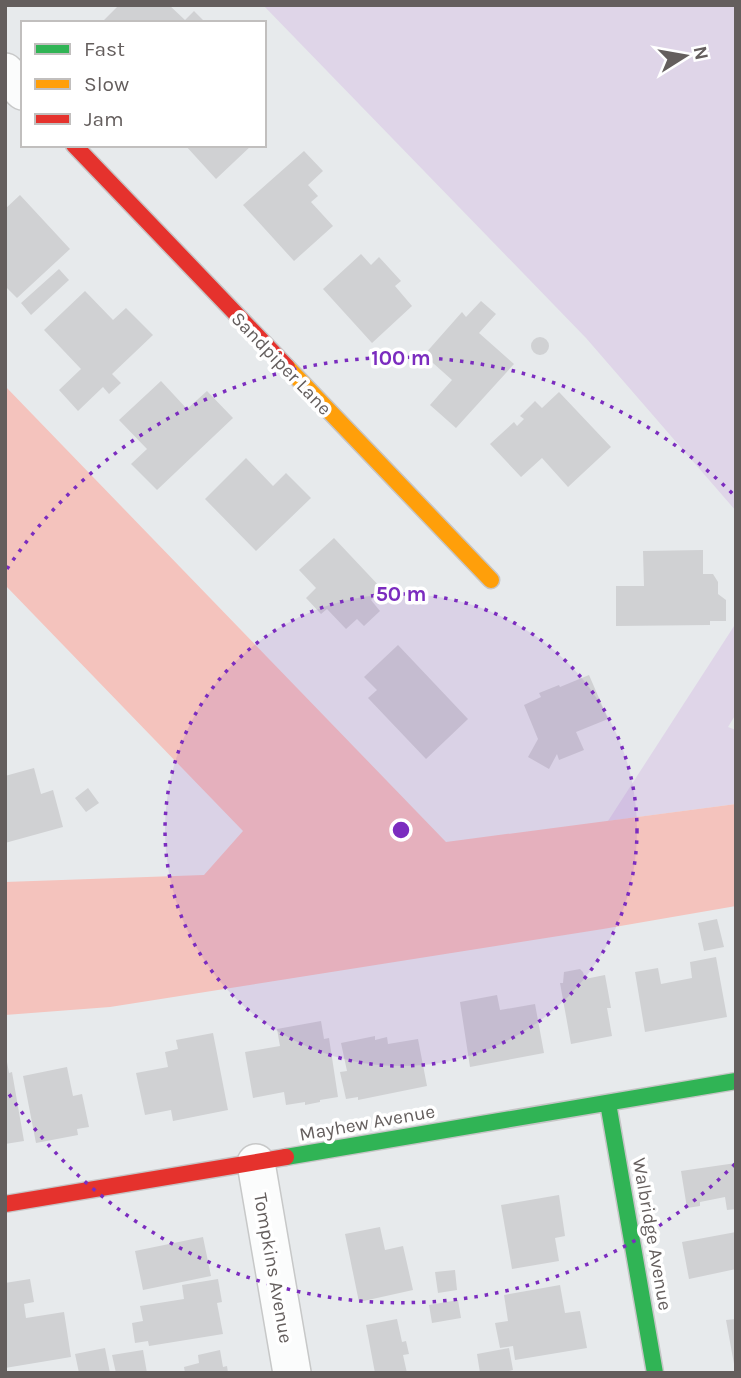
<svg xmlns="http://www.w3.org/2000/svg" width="741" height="1378" font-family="Karla,sans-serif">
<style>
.green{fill:#dfd5e8}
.water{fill:#f4c3bd}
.building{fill:#d0d1d3}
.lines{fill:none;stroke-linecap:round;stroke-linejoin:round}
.street-casing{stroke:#c7c8c8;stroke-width:40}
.fast-casing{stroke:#c6c5c6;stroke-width:19}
.slow-casing{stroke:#c6c5c6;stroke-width:19}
.jam-casing{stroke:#c6c5c6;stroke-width:19}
.street{stroke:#fbfcfc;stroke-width:37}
.fast{stroke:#30b455;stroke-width:16}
.slow{stroke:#ff9f0a;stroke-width:16}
.jam{stroke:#e5322d;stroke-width:16}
.ring{fill:none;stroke:#7b2cbf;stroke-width:3.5;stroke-dasharray:3.5 7}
.labels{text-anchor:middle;stroke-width:7;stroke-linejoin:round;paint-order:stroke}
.street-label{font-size:19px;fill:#645e5d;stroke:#fff}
.centre{fill:#7b2cbf;stroke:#fff;stroke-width:3.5}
.ring-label{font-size:21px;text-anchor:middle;font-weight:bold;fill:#7b2cbf;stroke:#fff;stroke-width:7;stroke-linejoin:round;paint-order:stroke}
</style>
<rect width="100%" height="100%" fill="#e7eaec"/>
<path class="green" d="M263,5H736V511L586,338Z
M736,623V714L728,727L736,730V804L608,821Z"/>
<path class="water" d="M5,386L446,842L736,804V906L603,929L110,1007L5,1015V882L204,875L243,831L5,585Z"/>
<path class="building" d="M119,5H169L185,20L194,11L206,23H107L104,20Z
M185,145H252L216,179Z
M304,151L323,171L308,185L318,196L311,202L333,226L294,261L243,205Z
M20,195L70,249L17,298L5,286V209Z
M361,254L371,265L379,257L401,281L395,286L412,306L372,343L323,289Z
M59,269L69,280L31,315L21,303Z
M85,291L113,320L126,308L153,335L112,374L121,383L109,394L103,387L78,411L59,390L81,369L44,330Z
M481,301L496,314L479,333L514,364L456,428L430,405L452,380L424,355L462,312L466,317Z
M531 346a9 9 0 1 1 18 0a9 9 0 1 1-18 0Z
M161,381L187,409L207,391L233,418L157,490L131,464L147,449L119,420Z
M559,392L611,447L568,487L542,458L521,477L490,444L514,422L517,426L524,419L520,416L535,401L542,408Z
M246,458L273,486L286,473L311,498L256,551L205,499Z
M334,538L382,589L371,600L380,611L364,626L357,619L346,629L327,609L321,614L306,598L316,588L299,570Z
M703,550V574H713L718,582V594L726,600V621H710V625L616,626V586H644L643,551Z
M398,645L468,719L426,759L368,698L377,690L364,677Z
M589,675L608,719L576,732L584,750L559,760L557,754L549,769L528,757L538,739L524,705L541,697L539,693L559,685L560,687Z
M34,768L41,794L53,790L63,827L5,843V776Z
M88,788L99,803L86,812L75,798Z
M717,919L724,947L704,951L698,923Z
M716,957L727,1017L645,1032L635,972L658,968L661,984L692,978L690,962Z
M580,969L583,972L585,979L605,975L611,1008H607L612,1036L571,1044L560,983H563L564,972Z
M497,995L500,1010L535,1004L544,1053L470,1067L460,1002Z
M321,1021L324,1039L329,1038L338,1097L320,1100V1102L305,1105V1102L286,1105L284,1092L253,1098L245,1052L280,1046L277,1029Z
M213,1033L228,1110L173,1121L171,1110L145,1115L136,1073L168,1067L165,1052L178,1049L176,1040Z
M375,1036V1040L387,1037L388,1044L418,1039L427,1086L358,1100V1097L346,1099L340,1072L347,1071L341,1043Z
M5,1062H7L9,1073L12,1072L24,1141L5,1144Z
M67,1067L73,1096L82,1094L89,1127L77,1129L78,1135L36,1143L23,1076Z
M736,1163V1209L727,1210L725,1197L700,1202V1206L687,1208L681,1171Z
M559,1195L565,1236L555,1238L559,1261L512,1269L501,1205Z
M380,1227L385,1250L403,1246L413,1290L359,1302L345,1234Z
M736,1232V1269L689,1279L682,1242Z
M203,1237L211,1276L143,1290L135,1251Z
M455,1270L457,1290L438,1293L435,1272Z
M30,1279L34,1302L24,1304L26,1318L64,1312L71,1357L5,1368V1283Z
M218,1279L222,1302L217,1303L223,1334L149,1346L148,1341L135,1343L132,1323L143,1321L140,1306L184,1299L182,1285Z
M560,1285L565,1313L580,1311L587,1348L515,1360L513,1346L500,1348L495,1323L508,1321L504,1295Z
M458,1300L461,1318L432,1323L429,1305Z
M397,1319L402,1342L406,1341L409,1354L403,1355L407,1373H375L366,1325Z
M736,1319V1364H734L726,1320Z
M105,1348L110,1373H79L75,1354Z
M509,1348L513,1370L500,1373H480L477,1354Z
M143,1350L147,1373H116L112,1355Z
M220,1350L223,1367L227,1366L228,1373H185L184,1367L199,1363L198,1355Z"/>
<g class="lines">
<defs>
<path id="street" d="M5,72L23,91
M256,1163L292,1373"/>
<path id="fast" d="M608,1103L655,1373
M286,1157L736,1081"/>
<path id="slow" d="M287,367L491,580"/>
<path id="jam" d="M74,145L287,367
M5,1204L286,1157"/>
</defs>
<use href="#street" class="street-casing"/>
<use href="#fast" class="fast-casing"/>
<use href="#slow" class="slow-casing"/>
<use href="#jam" class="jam-casing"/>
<use href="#street" class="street"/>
<use href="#fast" class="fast"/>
<use href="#slow" class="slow"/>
<use href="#jam" class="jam"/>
</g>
<circle cx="401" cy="830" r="236" fill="#7b2cbf" fill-opacity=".12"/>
<g class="ring">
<circle cx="401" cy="830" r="236"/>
<path d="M735 1164A472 472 0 0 1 7 1091M7 569A472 472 0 0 1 735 496"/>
</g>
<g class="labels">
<g class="street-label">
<text transform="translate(282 363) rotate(46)" y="7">Sandpiper Lane</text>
<text transform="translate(367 1122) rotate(-10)" y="7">Mayhew Avenue</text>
<text transform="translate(653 1234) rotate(80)" y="7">Walbridge Avenue</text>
<text transform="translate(274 1268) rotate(80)" y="7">Tompkins Avenue</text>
</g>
</g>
<circle cx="401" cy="830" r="10" class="centre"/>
<g class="ring-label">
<text x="401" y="365">100 m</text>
<text x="401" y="601">50 m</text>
</g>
<rect width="741" height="1378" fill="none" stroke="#645e5d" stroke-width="14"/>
<rect x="21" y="21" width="245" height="126" fill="#ffffff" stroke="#c1bfbe" stroke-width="2"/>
<rect x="35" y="44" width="35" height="10" fill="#30b455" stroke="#c1bfbe" stroke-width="2"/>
<text x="84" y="56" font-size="21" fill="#645e5d">Fast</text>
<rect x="35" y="79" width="35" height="10" fill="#ff9f0a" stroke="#c1bfbe" stroke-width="2"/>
<text x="84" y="91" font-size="21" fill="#645e5d">Slow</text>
<rect x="35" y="114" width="35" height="10" fill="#e5322d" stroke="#c1bfbe" stroke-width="2"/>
<text x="84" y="126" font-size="21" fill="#645e5d">Jam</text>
<g transform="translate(685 56) rotate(79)" stroke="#ffffff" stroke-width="5" paint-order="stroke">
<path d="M0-5L12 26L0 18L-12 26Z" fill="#645e5d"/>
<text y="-10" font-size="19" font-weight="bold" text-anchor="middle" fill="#645e5d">N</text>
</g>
</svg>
